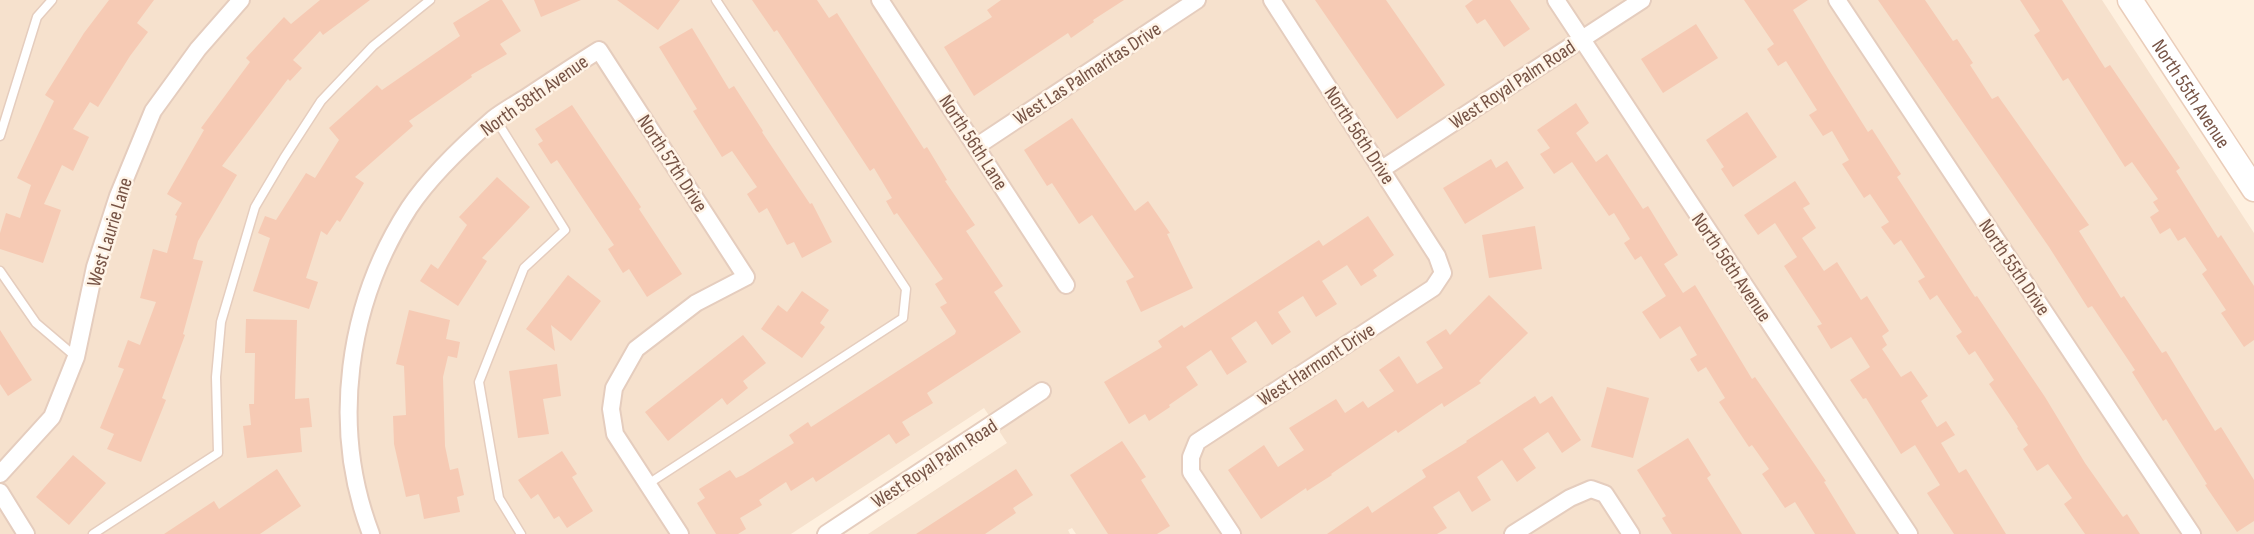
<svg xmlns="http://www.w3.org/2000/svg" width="2254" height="534" font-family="'Sofia Sans Condensed',sans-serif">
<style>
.residential{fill:#f6e1cd}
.building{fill:#f6cab4}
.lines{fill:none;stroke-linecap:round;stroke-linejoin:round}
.lane-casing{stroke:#e5cdbe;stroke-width:11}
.street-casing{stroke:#e5cdbe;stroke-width:20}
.secondary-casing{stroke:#eacdba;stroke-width:27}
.lane{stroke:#fff;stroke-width:8}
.street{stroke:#fff;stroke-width:16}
.secondary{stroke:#fff;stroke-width:24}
.labels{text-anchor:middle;stroke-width:5;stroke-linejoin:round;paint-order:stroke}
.street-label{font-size:20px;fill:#765345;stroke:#fff4e7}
</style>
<rect width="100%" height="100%" fill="#fef0df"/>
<path class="residential" d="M0,0H2102L2254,233V534H1076L1072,528L1068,530L1070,534H868L1007,443L984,408L791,534H0Z"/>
<path class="building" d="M109,0H154L137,23L148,32L130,56L98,107L90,102L73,129L89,137L73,171L62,165L44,204L61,210L43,263L0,249V233L6,213L20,218L31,185L17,178L54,101L45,95L84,33Z
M320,0H370L323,35L320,31L293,60L302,68L290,81L288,79L222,166L237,175L198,241L193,259L203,261L183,334L185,335L162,398L166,400L141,462L107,449L114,434L100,428L124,369L118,367L128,340L140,345L156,302L140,298L153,249L167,253L177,216L175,215L182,203L167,194L204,130L201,128L250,62L246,58L284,17L291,24Z
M490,0H502L521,31L500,44L507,54L471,75L472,77L409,121L413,126L355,177L364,183L340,222L337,220L327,235L321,231L306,278L318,282L309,309L253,291L270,238L258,233L265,216L276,220L306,173L315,178L339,140L329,128L377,85L382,90L460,36L453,23Z
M534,0H581L541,17Z
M617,0H680L658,30Z
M752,0H817L829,18L837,13L924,149L927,147L947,180L945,181L975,225L966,231L1003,286L994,292L1021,332L927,393L933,403L902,422L910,435L896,444L889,434L816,482L813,477L791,491L786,482L759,500L762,505L740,518L746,529L738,534H716L697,503L705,498L699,489L730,470L736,478L743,475L794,443L789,435L808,422L811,427L955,334L956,331L940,307L947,303L935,284L943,279L897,213L894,215L886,201L892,198L874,168L870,171L777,30L774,32Z
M1001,0H1124L1093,20L1094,22L1071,38L1068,33L974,96L944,47L992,17L987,10Z
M1315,0H1386L1445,85L1397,119Z
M1473,0H1510L1530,29L1504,47L1485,19L1477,24L1465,6Z
M1744,0H1808L1793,10L1829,70L1868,132L1872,129L1901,174L1897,177L1975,297L1977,296L2045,397L2085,463L2123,517L2127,514L2140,534H2085L2064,504L2072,498L2048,464L2037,471L2023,449L2028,445L2017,428L2018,427L1989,384L1994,380L1975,351L1969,355L1956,336L1962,332L1937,295L1930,300L1918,281L1925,277L1901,240L1894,245L1881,227L1889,222L1870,194L1864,198L1842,164L1849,160L1832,131L1823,136L1809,115L1817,110L1786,61L1778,66L1767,49L1774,44Z
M1878,0H1925L1953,41L1957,39L1973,63L1970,65L1992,99L1998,96L2089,225L2079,231L2121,298L2124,296L2162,353L2166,351L2215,431L2221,427L2254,480V521L2237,532L2205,485L2207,484L2166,419L2163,421L2132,372L2135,370L2092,306L2088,308L2049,247Z
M2020,0H2062L2105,68L2110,65L2180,168L2176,171L2218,238L2221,235L2254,286V340L2244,347L2221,313L2226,310L2202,274L2207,270L2185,237L2178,241L2170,228L2160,234L2150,217L2159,211L2153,202L2158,199L2132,162L2125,167L2068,78L2063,81L2034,35L2040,31Z
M1696,24L1718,58L1663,93L1641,59Z
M692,28L729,89L734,86L763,131L762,132L810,204L812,203L832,242L802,258L794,242L787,245L767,208L759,213L747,194L757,187L732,151L722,157L693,111L697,109L659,47Z
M1576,103L1589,123L1576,133L1596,162L1607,154L1643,209L1648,206L1678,255L1664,264L1683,293L1695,285L1752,379L1755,377L1826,481L1824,482L1856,534H1815L1795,502L1785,508L1762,474L1769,469L1752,445L1749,447L1719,402L1725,398L1706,367L1698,372L1690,359L1697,355L1680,326L1660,339L1642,312L1666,296L1641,256L1635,260L1624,243L1630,239L1614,213L1609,216L1572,162L1554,174L1540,154L1550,148L1537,130Z
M572,105L641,207L639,209L682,274L647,297L629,269L623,273L608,249L614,245L557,160L551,164L538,144L543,141L535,129Z
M1747,112L1777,157L1733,187L1721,169L1724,167L1706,140Z
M1072,118L1135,211L1148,201L1170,233L1167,234L1193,288L1141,312L1126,281L1134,277L1092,215L1079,224L1052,183L1047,186L1024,150Z
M1491,159L1496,168L1507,161L1524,188L1465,224L1443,188Z
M497,177L530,207L482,258L487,261L458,306L420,281L431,264L438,269L467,225L459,217Z
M1795,181L1810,204L1803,208L1816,228L1802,238L1824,271L1837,262L1861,300L1867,296L1889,331L1882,336L1887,345L1882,349L1901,377L1911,371L1928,396L1921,401L1937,427L1946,421L1955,435L1941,443L1959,473L1966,469L2006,534H1954L1927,493L1940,485L1915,445L1901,454L1866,398L1863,399L1850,380L1870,367L1851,337L1831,349L1817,326L1822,324L1784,266L1797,257L1775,223L1758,235L1744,215Z
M1368,216L1394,255L1373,270L1377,276L1361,286L1347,265L1322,281L1337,304L1316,317L1303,296L1278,312L1291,332L1272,345L1256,321L1231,338L1247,362L1227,375L1211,350L1186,367L1198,385L1169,405L1170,407L1149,421L1145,414L1129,424L1104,382L1162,347L1158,341L1182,325L1184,328L1319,240L1323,246Z
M1535,226L1542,269L1489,278L1482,235Z
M568,275L601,301L571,341L551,325L555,351L526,329Z
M802,291L829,310L820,323L825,327L802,358L761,329L778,305L787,312Z
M1489,295L1528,333L1479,381L1481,383L1444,407L1442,403L1398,433L1396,430L1331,474L1332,475L1307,491L1306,488L1261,519L1228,470L1264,445L1278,467L1304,450L1289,428L1336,399L1345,413L1363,401L1368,408L1394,391L1379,370L1399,356L1417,384L1443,368L1426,342L1446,329L1450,335Z
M409,310L450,320L446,339L460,342L457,358L448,356L443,377L445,446L450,470L458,468L464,495L457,497L460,512L424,519L419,494L406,497L394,444L393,416L406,415L404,366L396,364Z
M246,319L297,320L295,399L309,398L312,427L300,428L302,452L247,458L243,426L251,425L249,404H254L255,353H245Z
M0,330L32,380L8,396L0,384Z
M743,335L766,363L743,381L748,388L727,405L722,398L668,441L645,412Z
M557,364L561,396L543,399L549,434L518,438L509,371Z
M1607,387L1649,398L1633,458L1591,447Z
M1535,396L1540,404L1552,396L1581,440L1562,453L1548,432L1523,449L1536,468L1517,482L1502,460L1477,477L1491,500L1472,512L1459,491L1433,507L1447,528L1437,534H1327L1368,506L1372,513L1426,477L1422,470L1467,442L1466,441Z
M1688,438L1711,475L1707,478L1742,534H1672L1662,518L1666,516L1637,470Z
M1122,441L1146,477L1141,480L1170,526L1157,534H1108L1070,475Z
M562,451L577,474L572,477L593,511L567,528L559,516L554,519L538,494L531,499L518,480Z
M73,455L106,483L69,525L36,497Z
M277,469L301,506L260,534H164L214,501L219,509Z
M1016,469L1033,495L1013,508L1016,513L985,534H916Z"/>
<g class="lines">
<defs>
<path id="lane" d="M495,118L565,230L524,268L479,382L499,498L521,534
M0,136L37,17L52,0
M0,271L36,323L76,357
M648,484L903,318L906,289L716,0
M93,534L218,453L216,377L221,322L255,207L284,158L321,101L373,46L430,0"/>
<path id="street" d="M880,0L1066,285
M1556,0L1909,534
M1837,0L2192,534
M977,146L1197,0
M1382,169L1642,0
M0,474L52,417L76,357L95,267L118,196L153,111L198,49L241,0
M0,492L26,534
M371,534C330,427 347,304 409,208C431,175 463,145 493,119C503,111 516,104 527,97C551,81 575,65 599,50L746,277L696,303L636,349L614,388L611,409L615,434L680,534
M826,534L1042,391
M1232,534L1191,472V457L1197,442L1433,288L1443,273L1437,256L1272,0
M1513,534L1570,498L1591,489L1605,494L1631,534"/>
<g id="secondary">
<path id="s1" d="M2130,0L2254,189"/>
</g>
</defs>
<use href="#lane" class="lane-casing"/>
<use href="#street" class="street-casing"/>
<use href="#secondary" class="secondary-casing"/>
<use href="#lane" class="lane"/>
<use href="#street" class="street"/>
<use href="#secondary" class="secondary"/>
</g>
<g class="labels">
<g class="street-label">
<text transform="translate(1087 73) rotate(-33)" y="7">West Las Palmaritas Drive</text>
<text transform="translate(1512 84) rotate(-33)" y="7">West Royal Palm Road</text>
<text dy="7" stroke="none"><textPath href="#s1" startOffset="112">North 55th Avenue</textPath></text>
<text transform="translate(534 95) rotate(-35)" y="7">North 58th Avenue</text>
<text transform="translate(1360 135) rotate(57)" y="7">North 56th Drive</text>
<text transform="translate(974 142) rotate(57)" y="7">North 56th Lane</text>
<text transform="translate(673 163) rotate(57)" y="7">North 57th Drive</text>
<text transform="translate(109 232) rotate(-73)" y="7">West Laurie Lane</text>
<text transform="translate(1732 267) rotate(56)" y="7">North 56th Avenue</text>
<text transform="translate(2015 267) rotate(56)" y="7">North 55th Drive</text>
<text transform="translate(1316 364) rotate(-33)" y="7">West Harmont Drive</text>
<text transform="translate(934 463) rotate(-33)" y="7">West Royal Palm Road</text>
</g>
</g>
</svg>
